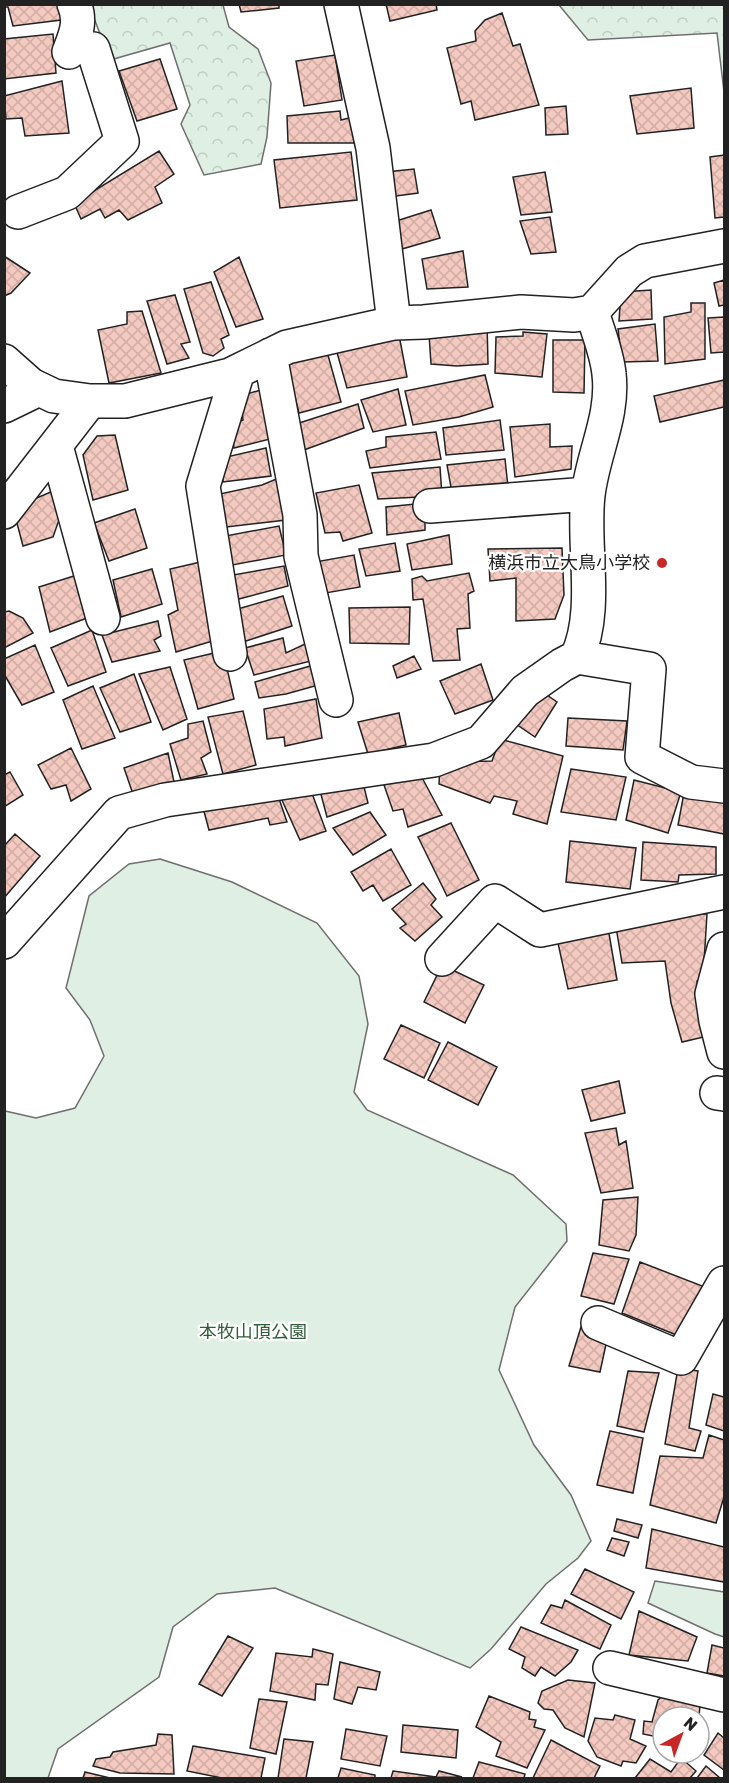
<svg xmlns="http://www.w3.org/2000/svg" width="729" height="1783" font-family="Rubik,'Noto Sans JP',sans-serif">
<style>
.green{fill:#e0efe3;stroke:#6f6f6f;stroke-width:1.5}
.forest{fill:url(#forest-crowns);stroke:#6f6f6f;stroke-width:1.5}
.building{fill:url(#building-cross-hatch);stroke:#222;stroke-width:1.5}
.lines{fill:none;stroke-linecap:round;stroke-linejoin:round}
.minor-casing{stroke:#222;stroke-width:36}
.minor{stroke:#fff;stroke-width:33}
.poi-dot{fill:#c62828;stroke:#fff;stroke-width:2}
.labels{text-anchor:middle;stroke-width:4.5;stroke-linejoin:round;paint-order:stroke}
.poi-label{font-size:18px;fill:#222;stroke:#fff;text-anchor:end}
.park-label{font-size:18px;fill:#2f5e38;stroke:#fff}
</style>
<defs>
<pattern id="forest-crowns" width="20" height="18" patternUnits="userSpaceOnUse" patternTransform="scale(1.5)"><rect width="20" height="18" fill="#e0efe3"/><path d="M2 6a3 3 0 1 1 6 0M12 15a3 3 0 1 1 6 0" fill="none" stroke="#c0cdc2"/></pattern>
<pattern id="building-cross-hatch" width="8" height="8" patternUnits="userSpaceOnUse" patternTransform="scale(1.5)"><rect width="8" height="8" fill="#f3c9c0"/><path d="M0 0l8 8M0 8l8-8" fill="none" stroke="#d0aca5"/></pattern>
</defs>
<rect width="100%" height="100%" fill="#fff"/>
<path class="green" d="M160,859L232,882L317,923L359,976L368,1024L354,1092L367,1110L513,1175L566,1224L567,1241L515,1307L499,1370L534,1445L571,1495L591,1541L578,1558L546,1584L491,1649L470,1668L275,1588L217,1594L173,1627L159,1677L58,1749L48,1778H5V1111L36,1118L75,1108L104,1056L90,1020L66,988L89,896L129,864Z
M655,1581L724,1592V1637L715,1634L648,1603Z"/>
<path class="forest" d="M89,5H223L229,27L258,49L271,83L267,137L261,164L204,175L181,124L190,105L170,43L110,60Z
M559,5H724V92L717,33L588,40Z"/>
<path class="building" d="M4,4H59L61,20L13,26L8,7H4Z
M239,4H279V8L241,12Z
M386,4H436L437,10L390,21Z
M502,13L513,46L520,44L539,105L475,120L471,101L461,104L447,48L476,41L475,31L485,20Z
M53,34L56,73L4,79V39Z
M335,55L342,100L304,106L296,61Z
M160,59L177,109L137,121L119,71Z
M62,81L69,133L25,136L22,118L6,119L4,96Z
M691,88L694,128L637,134L630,96Z
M566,106L568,134L546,135L545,108Z
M340,111L341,120L353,117L354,143H288L287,116Z
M159,151L174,174L155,187L162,203L128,220L119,210L105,218L100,209L81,219L74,203Z
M351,152L357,200L280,208L274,160Z
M724,155V217L715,218L710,157Z
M414,169L418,193L389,197L386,172Z
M545,172L552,212L521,215L513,177Z
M431,210L440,238L402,249L393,222Z
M550,217L556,252L531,254L520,221Z
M463,251L468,287L427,289L422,259Z
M4,256L30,273L11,293L4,296Z
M239,257L263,319L236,327L214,272Z
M724,280V305L719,306L714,283Z
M211,282L229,335L221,339L224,348L213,356L203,353L184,289Z
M651,290L652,319L619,321L621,292Z
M175,295L190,342L181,344L189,358L167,364L147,301Z
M691,303H705V359L665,364L664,317L691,312Z
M142,311L161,373L109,383L98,330L127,324V312Z
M724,317V352L711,353L708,318Z
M487,322L488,364L457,366L431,364L429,334Z
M655,324L658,361L622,362L618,329Z
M523,332L547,334L542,377L495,373L496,337L523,336Z
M399,335L407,377L347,388L336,349Z
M553,340H585L584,393L553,392Z
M326,348L341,402L299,413L285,361Z
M485,375L493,407L459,417L413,425L405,391Z
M724,380V407L660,422L654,396Z
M264,389L274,438L234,448L231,424L243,420L240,396Z
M398,389L406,425L373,432L361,400Z
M358,404L364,428L304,450L296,424Z
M500,420L504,450L446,455L443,428Z
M550,424V447L572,446L571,469L515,477L510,427Z
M436,432L441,459L370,468L366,451L386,447V437Z
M115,435L128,490L93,500L83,455L97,436Z
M266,448L271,476L223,482L222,458Z
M505,459L508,487L452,493L447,465Z
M440,467L442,496L378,499L372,473Z
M281,477L286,520L218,528L215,495L262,485Z
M359,485L372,533L343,541L340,532L325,533L316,493Z
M53,491L59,520L53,537L23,546L13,508Z
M425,503V530L387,535L386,507Z
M135,509L147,548L109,561L94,523Z
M279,526L286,555L227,566L220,537Z
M449,535L452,564L412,570L407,544Z
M395,543L400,571L366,576L359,549Z
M562,548L564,595L555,619L516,621V578L490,581L488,549Z
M354,555L360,587L320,594L315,562Z
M205,561L219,639L176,652L168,615L178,610L170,569Z
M284,566L288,586L235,600L227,576Z
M152,569L162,604L121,617L113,580Z
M469,573L474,591L468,594L470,628L457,629L460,660L433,661L423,599L413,600L412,579L422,576L427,581Z
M77,575L87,618L50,632L39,587Z
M283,596L292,626L243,642L234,610Z
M410,607L409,644L350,643L349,608Z
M9,611L23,618L33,633L4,648V612Z
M158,621L161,636L154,640L160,651L112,662L102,635Z
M92,630L106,672L68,686L51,648Z
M283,638L286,653L307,643L311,661L254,675L245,648Z
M35,645L54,692L22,705L4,674V659Z
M223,651L234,699L198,709L184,660Z
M414,656L421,669L397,678L393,666Z
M317,664L322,684L286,694L259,698L255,682Z
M481,664L493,700L455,714L440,681Z
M170,667L187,719L163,730L139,674Z
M134,674L151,722L120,732L100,688Z
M93,686L115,738L82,749L63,700Z
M541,691L557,702L535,737L516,724Z
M316,699L322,738L285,746L284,737L267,739L264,709Z
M243,711L256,765L223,774L208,717Z
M399,713L406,745L368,754L358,722Z
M568,718L627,721L623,750L566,746Z
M203,721L211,752L201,758L207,774L181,780L170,744L188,738V724Z
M500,739L563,756L547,824L513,814L517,801L494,796L490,803L439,784L440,765L450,762L492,761Z
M71,748L91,789L71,801L66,785L51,789L38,765Z
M168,753L174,782L133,794L124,768Z
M571,769L626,777L616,820L561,812Z
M10,772L23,795L4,807V775Z
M419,772L442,815L408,827L403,809L393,811L384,785Z
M362,779L368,803L327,817L319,787Z
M634,780L681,792L668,833L626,820Z
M310,788L326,831L300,840L281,798Z
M276,790L287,822L270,825L268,818L209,830L202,804Z
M684,793L724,801V834L678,825Z
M370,812L386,835L353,855L333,828Z
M451,823L479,880L447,896L418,837Z
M15,834L40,856L4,898V846Z
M570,841L636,848L630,889L566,882Z
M643,842L716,847V874L679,875L678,882L641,880Z
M391,849L411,885L383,901L373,885L363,891L351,872Z
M423,883L436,899L431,905L442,917L415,941L400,928L406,924L392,909Z
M670,913L707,914L703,979L697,981L708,1036L682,1042L671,1003L665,961L622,963L616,927L671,920Z
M607,922L617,980L568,989L556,934Z
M442,965L484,985L465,1023L424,1002Z
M401,1025L440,1043L424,1078L384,1059Z
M448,1042L497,1067L478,1105L428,1080Z
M619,1081L625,1113L591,1121L582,1090Z
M616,1128L619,1145L626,1141L633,1188L601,1193L585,1133Z
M638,1197L636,1235L629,1251L599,1245L603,1200Z
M593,1253L629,1259L614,1304L581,1296Z
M640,1262L710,1289L679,1336L622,1313Z
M581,1327L608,1335L600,1372L569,1366Z
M678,1368L698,1371L689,1428L701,1431L695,1451L665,1444Z
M628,1371L659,1373L644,1432L617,1426Z
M713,1394L724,1397V1431L706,1425Z
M610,1431L643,1438L633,1493L597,1485Z
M709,1435L724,1440V1497L716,1523L650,1505L660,1456L703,1458Z
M617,1519L642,1525L638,1538L614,1531Z
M652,1529L724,1547V1582L646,1568Z
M612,1538L629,1542L624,1556L607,1550Z
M585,1569L634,1592L621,1619L571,1594Z
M565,1600L611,1625L600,1649L541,1623L551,1605L562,1608Z
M639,1611L697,1637L688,1661L629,1655Z
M521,1627L578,1650L571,1662L555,1676L541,1667L535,1676L522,1668L525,1657L509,1649Z
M228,1636L253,1648L222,1696L199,1684Z
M712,1645L724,1648V1676L707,1673Z
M313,1649L333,1654L328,1685L316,1684L315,1700L270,1691L276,1653L312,1657Z
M340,1662L380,1672L376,1690L358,1687L352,1704L334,1699Z
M568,1680L595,1683L584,1737L565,1728L553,1710L544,1709L538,1703L542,1691Z
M665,1694L700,1705L699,1717H663V1738L643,1734L644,1721L652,1722L658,1700Z
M489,1696L530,1712L529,1719L536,1720L534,1727L545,1730L527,1768L496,1756L501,1742L476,1727Z
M259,1699L287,1702L276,1754L250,1748Z
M615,1715L635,1720L630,1739L646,1746L636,1763L623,1761L621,1766L597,1757L588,1741L595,1718L613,1720Z
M403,1725L458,1730L456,1758L401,1752Z
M346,1729L387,1736L380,1766L341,1759Z
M699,1731L705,1732L699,1743Z
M718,1733L724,1738V1770L704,1755Z
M158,1734L172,1735L174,1774L120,1773L93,1766L96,1759L110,1757L113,1752L156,1745Z
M284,1739L313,1742L306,1778H278Z
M551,1740L600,1766L594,1778H533Z
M193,1746L265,1758L261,1778H222L187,1771Z
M681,1758L696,1771L690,1778H635L650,1759L671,1772Z
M479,1762L525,1774L524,1778H473Z
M706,1766L720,1778H697Z
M341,1768L375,1775V1778H338Z
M393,1771L436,1777L439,1771L462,1777L391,1778Z
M85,1772L110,1778H83Z"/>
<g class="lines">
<defs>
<path id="minor" d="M341,4L373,148L394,323
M69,52C75,37 82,21 74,4
M18,212L67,193L122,141L93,49
M270,355L300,515L301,556L336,700
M4,361L31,385L54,396L90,401H125L230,375L287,347L371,328L394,323L424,322L521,312L574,315L592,312L629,271L645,261L724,246
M4,406L39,389
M56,446L103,618
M430,506L588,494
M4,512L90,401
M230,654L203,486L238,371
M577,657C599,611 582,545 588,495C593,453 614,416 609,374C607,353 598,332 592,312
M4,942L119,813L165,800L434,760L481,742L525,691L562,665L577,657L649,669L642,757L691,782L724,786
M724,949L712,994L716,1021L724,1052
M442,959L495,901L540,930L724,892
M717,1093L724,1094
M598,1323L681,1358L724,1283
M610,1668L724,1695"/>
</defs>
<use href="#minor" class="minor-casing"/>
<use href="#minor" class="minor"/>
</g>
<circle class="poi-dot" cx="662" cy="563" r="6"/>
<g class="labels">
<g class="poi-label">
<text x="650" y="569">横浜市立大鳥小学校</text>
</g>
<g class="park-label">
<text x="253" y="1338">本牧山頂公園</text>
</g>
</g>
<rect width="729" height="1783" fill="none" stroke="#222222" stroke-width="12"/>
<g transform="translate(681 1735) rotate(41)"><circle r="28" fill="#ffffff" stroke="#a7a7a7" stroke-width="1.5"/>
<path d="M0-4.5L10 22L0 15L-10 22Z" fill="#c62828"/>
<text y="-9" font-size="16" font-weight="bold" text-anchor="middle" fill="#222222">N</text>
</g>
</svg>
